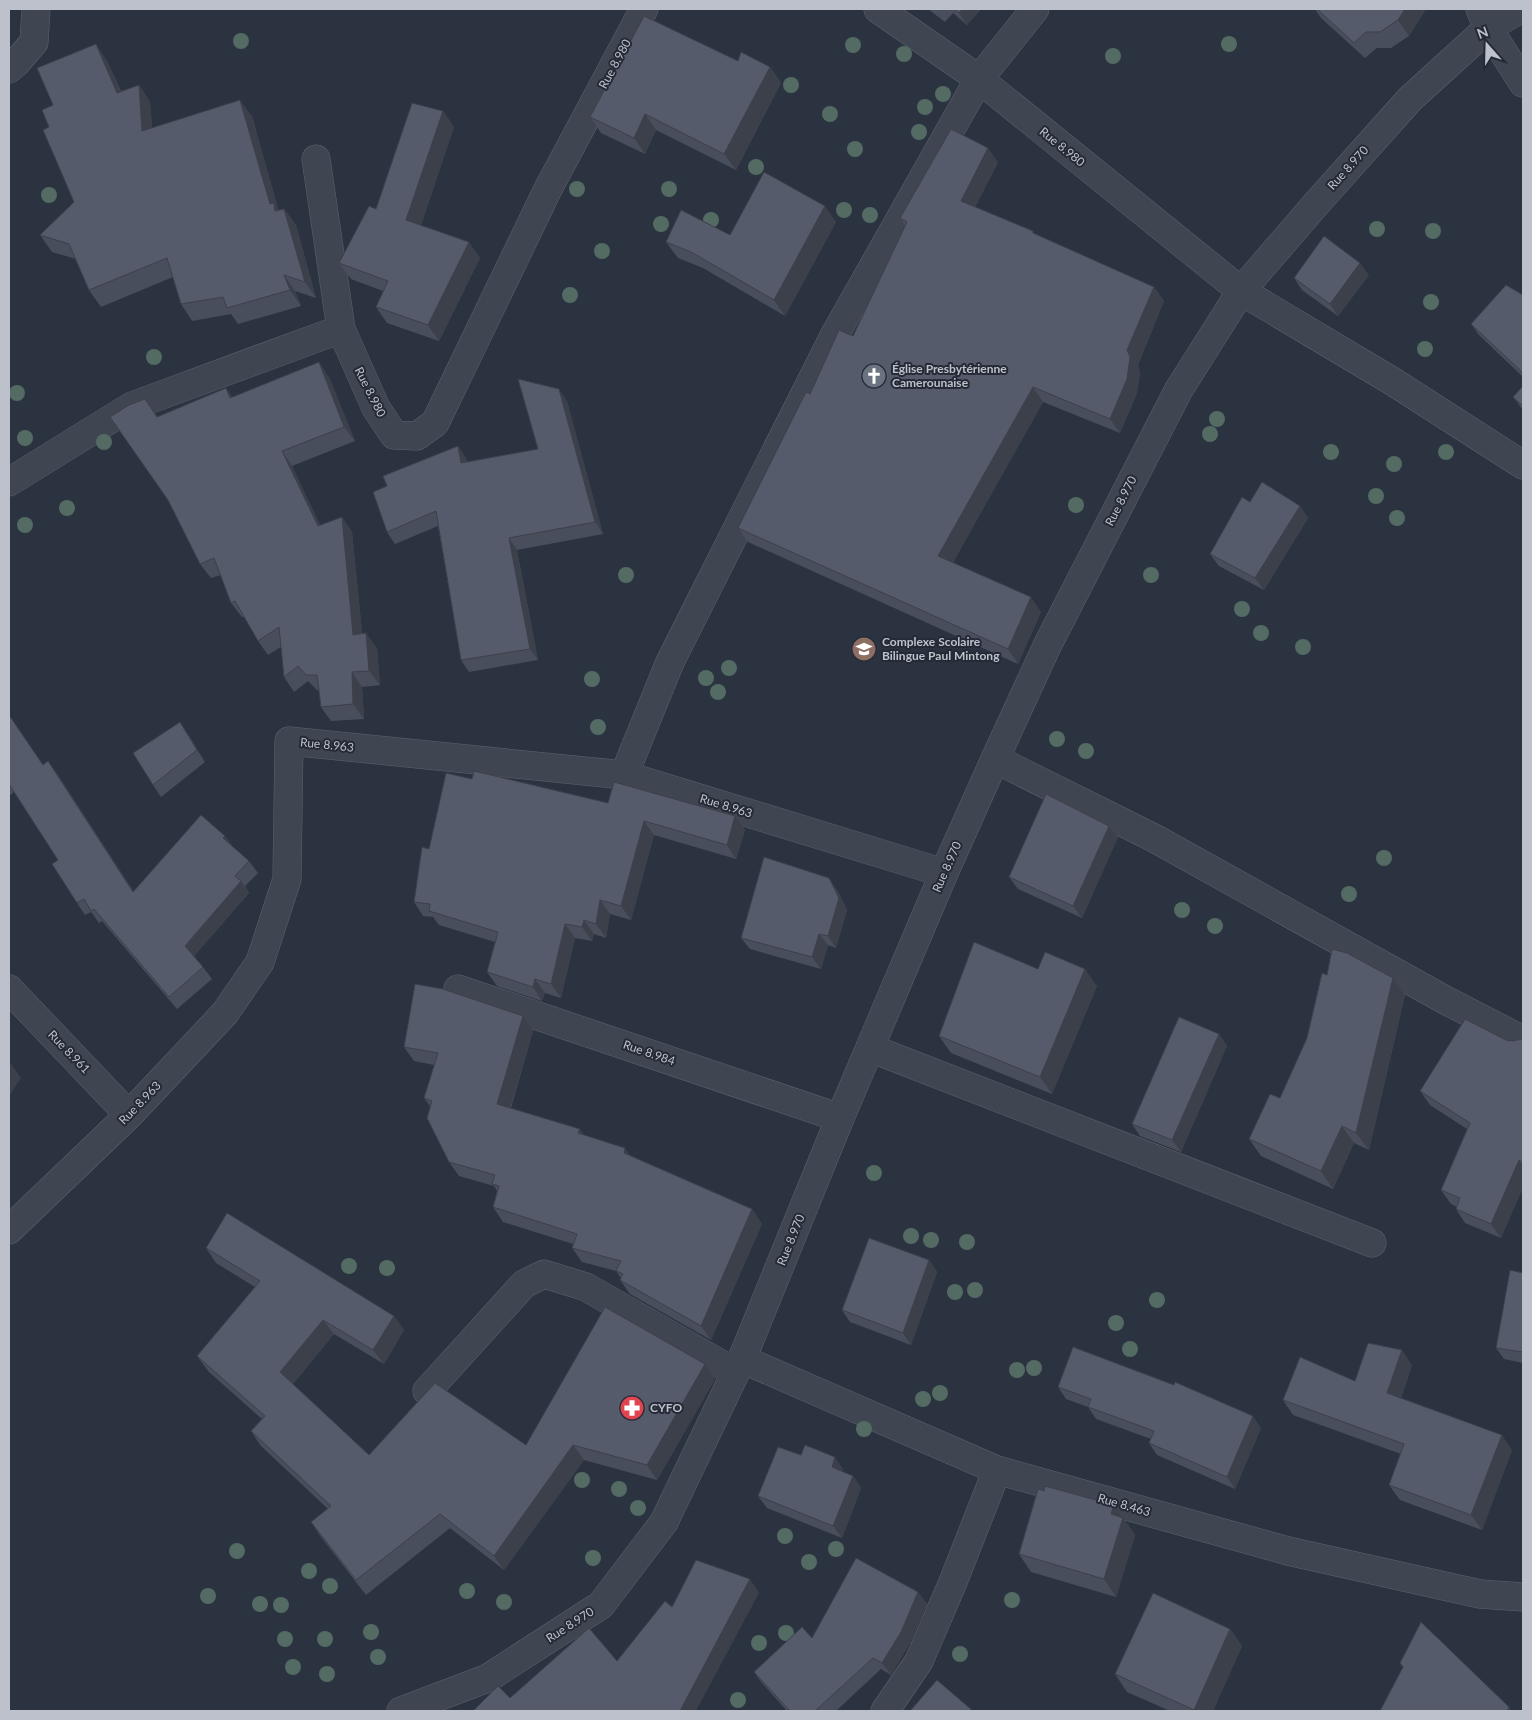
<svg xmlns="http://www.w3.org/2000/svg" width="1532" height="1720" font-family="Lato,sans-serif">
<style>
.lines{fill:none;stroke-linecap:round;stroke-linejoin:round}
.minor-casing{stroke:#5d636e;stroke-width:29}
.minor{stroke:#3f4551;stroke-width:28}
.tree{fill:#546b64}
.wall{fill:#494e5c}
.shaded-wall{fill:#3c404b}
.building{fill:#555b6b;stroke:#3c404b}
.labels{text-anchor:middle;stroke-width:4;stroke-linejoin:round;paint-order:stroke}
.street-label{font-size:12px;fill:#bcc1cb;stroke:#242a36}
.poi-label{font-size:12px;font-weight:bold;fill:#bcc1cb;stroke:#242a36;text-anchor:start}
</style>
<rect width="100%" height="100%" fill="#2b3341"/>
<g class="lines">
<defs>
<path id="minor" d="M878,9L979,79L1241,291L1392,381L1523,465
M1480,9L1488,28L1523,83
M9,69L16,63L34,42L36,9
M316,159L341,329
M9,482L132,406L341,329L376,408L394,435L417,436L435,423L548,189L644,9
M995,759L1154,838L1447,1001L1523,1040
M624,775L670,662L834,336L979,79L1035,9
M9,989L129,1115
M458,989L840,1118
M870,1048L1372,1243
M9,1230L129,1115L225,1013L260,962L287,879L289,741L624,775L944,873
M742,1359L997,1470L1288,1551L1480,1594L1523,1597
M427,1391L524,1284L544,1274L586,1287L735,1372
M401,1711L488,1678L601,1605L664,1522L742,1359L840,1118L944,873L995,759L1047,646L1178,391L1241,291L1316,204L1410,99L1488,28L1520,9
M885,1711L919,1661L953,1582L997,1470"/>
</defs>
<use href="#minor" class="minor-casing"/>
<use href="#minor" class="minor"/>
</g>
<g class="tree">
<circle cx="241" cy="41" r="8"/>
<circle cx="1229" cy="44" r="8"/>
<circle cx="853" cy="45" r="8"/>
<circle cx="904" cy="54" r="8"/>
<circle cx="1113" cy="56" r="8"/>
<circle cx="791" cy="85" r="8"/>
<circle cx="943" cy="94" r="8"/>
<circle cx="925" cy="107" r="8"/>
<circle cx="830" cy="114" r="8"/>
<circle cx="919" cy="132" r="8"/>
<circle cx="855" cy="149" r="8"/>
<circle cx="756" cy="167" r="8"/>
<circle cx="577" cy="189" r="8"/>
<circle cx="669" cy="189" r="8"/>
<circle cx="49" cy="195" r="8"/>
<circle cx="844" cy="210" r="8"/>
<circle cx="870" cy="215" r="8"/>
<circle cx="711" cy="220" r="8"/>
<circle cx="661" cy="224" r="8"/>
<circle cx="1377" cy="229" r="8"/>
<circle cx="1433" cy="231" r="8"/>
<circle cx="602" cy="251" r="8"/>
<circle cx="570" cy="295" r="8"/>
<circle cx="1431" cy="302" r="8"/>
<circle cx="1425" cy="349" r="8"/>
<circle cx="154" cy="357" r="8"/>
<circle cx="17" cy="393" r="8"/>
<circle cx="1217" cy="419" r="8"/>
<circle cx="1210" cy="434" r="8"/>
<circle cx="25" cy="438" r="8"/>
<circle cx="104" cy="442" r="8"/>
<circle cx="1331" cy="452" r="8"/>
<circle cx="1446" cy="452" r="8"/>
<circle cx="1394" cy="464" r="8"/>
<circle cx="1376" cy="496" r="8"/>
<circle cx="1076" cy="505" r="8"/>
<circle cx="67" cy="508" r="8"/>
<circle cx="1397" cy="518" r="8"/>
<circle cx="25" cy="525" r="8"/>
<circle cx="626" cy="575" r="8"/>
<circle cx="1151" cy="575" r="8"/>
<circle cx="1242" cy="609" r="8"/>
<circle cx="1261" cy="633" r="8"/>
<circle cx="1303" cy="647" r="8"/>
<circle cx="729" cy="668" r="8"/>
<circle cx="706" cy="678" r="8"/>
<circle cx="592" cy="679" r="8"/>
<circle cx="718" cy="692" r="8"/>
<circle cx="598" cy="727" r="8"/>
<circle cx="1057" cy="739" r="8"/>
<circle cx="1086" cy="751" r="8"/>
<circle cx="1384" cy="858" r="8"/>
<circle cx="1349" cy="894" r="8"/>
<circle cx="1182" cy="910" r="8"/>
<circle cx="1215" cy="926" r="8"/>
<circle cx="874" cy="1173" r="8"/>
<circle cx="911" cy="1236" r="8"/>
<circle cx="931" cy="1240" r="8"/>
<circle cx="967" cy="1242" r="8"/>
<circle cx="349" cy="1266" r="8"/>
<circle cx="387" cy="1268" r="8"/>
<circle cx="975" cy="1290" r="8"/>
<circle cx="955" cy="1292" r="8"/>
<circle cx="1157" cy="1300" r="8"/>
<circle cx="1116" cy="1323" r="8"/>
<circle cx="1130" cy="1349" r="8"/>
<circle cx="1034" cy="1368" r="8"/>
<circle cx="1017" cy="1370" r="8"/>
<circle cx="940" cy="1393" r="8"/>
<circle cx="923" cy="1399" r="8"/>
<circle cx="864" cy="1429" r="8"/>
<circle cx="582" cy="1480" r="8"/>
<circle cx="619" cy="1489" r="8"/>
<circle cx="638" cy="1508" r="8"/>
<circle cx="785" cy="1536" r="8"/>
<circle cx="836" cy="1549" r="8"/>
<circle cx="237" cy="1551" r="8"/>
<circle cx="593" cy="1558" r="8"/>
<circle cx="809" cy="1562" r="8"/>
<circle cx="309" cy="1571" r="8"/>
<circle cx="330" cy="1586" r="8"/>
<circle cx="467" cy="1591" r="8"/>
<circle cx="208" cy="1596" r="8"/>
<circle cx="1012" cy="1600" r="8"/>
<circle cx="504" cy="1602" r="8"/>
<circle cx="260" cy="1604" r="8"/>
<circle cx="281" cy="1605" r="8"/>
<circle cx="371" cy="1632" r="8"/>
<circle cx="786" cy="1633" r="8"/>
<circle cx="285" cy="1639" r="8"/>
<circle cx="325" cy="1639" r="8"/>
<circle cx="759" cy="1643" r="8"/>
<circle cx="960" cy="1654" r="8"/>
<circle cx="378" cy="1657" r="8"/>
<circle cx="293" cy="1667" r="8"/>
<circle cx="327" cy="1674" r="8"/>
<circle cx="738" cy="1700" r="8"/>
</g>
<path class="wall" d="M928,9H981L967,25L953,13L945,22Z
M1315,9H1426L1409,36L1391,48H1377L1365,58L1321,18Z
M107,61L121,91L139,85L150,102L152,128L252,116L278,209L279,210L284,209L296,225L316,298L295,291L301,306L238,324L231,314L192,321L181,304L173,277L101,307L89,290L76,259L52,252L40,235L74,202L53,105Z
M738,61L770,67L781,83L736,170L656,130L645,154L601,133L590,117Z
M443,111L454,127L421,225L480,258L439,341L387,323L376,307L383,291L351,279L339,263Z
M998,162L975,207L1154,287L1164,301L1138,365L1140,372L1137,393L1120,433L1043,402L953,562L1041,612L1018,664L748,542L738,528L810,394L853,336L905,226L900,218Z
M836,222L785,316L703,268L678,258L666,242Z
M1369,275L1338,316L1302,290L1294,278Z
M1523,295V377L1479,335L1471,324Z
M329,377L355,441L292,466L320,525L342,517L352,532L362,634L377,648L380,685L362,687L364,719L331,721L321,707L319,690H317L308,681L294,692L284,677L281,647L268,655L258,641L244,617H242L231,603L221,575L211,578L200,564L157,417L233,397Z
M1523,386V410L1513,397Z
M567,401L603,534L517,550L538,660L469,672L461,660L438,526L395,544L387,532V486L458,446L466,458L467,462L538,449Z
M1250,502L1300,506L1308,518L1264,590L1219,566L1210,554Z
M9,715L43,765L48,761L134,892L225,836L233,847L249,861L258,873L245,886L249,893L194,956L203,967L212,979L177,1009L102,921L99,923L91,912L85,915L77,903L58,860L14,792L9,796Z
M188,734L205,762L161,797L153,785Z
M472,779L608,803L735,816L745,830L736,859L654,835L631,920L610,914L606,938L594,934L592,941L575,938L561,998L545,993L542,1001L497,986L487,972L495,942L439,925L433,917L423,916L414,902L429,849Z
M1118,837L1082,918L1018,889L1009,877Z
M837,890L847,910L836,948L828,945L821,969L750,949L741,938Z
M1327,975L1393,978L1405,995L1369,1150L1354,1143L1333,1189L1261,1156L1249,1139L1280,1098L1307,1038Z
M1097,986L1052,1094L951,1053L939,1036Z
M533,1031L511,1108L584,1135L752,1209L762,1224L711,1340L630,1294L620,1280L621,1278L616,1271L582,1262L572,1248L573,1244L503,1222L493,1207L497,1191L494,1186L459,1176L449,1162L430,1106L424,1098L434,1065L414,1061L404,1047Z
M1219,1034L1227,1046L1181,1152L1140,1136L1132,1124Z
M1506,1040L1513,1041H1523V1187L1501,1238L1465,1223L1456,1209L1457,1207L1451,1204L1441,1190L1467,1129L1430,1105L1420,1091Z
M206,1248L394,1316L404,1330L384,1364L334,1334L293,1384L369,1455L526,1445L705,1364L715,1379L657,1480L584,1460L504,1570L450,1528L366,1595L321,1537L311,1522L328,1509L261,1446L251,1431L262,1419L208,1371L197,1356L255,1287L216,1263Z
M929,1260L937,1272L911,1345L850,1322L842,1310Z
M1523,1273V1363L1504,1359L1496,1348Z
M1412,1365L1401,1398L1512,1450L1482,1530L1400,1500L1389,1485L1401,1454L1293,1415L1283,1400Z
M1058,1387L1261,1428L1235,1489L1157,1455L1149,1443L1151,1439L1096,1419L1088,1407L1066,1399Z
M801,1455L843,1469L842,1472L853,1476L861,1488L842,1538L767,1508L758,1496Z
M1114,1505L1135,1535L1116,1597L1031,1572L1019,1554Z
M918,1592L927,1604L910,1643L891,1675L881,1669L836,1711H787L762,1683L754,1672L812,1638Z
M1230,1629L1242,1646L1213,1711H1170L1127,1692L1115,1674Z"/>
<path class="shaded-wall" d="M962,9H981L967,25L959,13Z
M1405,9H1426L1409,36L1398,20Z
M96,44L107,61L128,109L117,93Z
M770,67L781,83L736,170L724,154Z
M139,85L150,102L154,148L142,131Z
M240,100L252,116L278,209L285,219L287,228L270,204Z
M443,111L454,127L417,236L406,220Z
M645,114L656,130L645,154L634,138Z
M988,148L998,162L971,216L961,201Z
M825,206L836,222L785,316L774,300Z
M284,209L296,225L316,298L305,282Z
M469,242L480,258L439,341L428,325Z
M1360,263L1369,275L1338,316L1330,304Z
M284,275L295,291L301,306L290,290Z
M1154,287L1164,301L1138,365L1140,372L1137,393L1120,433L1110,419L1127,350Z
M319,362L329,377L355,441L344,427Z
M1033,387L1043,402L949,570L938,556Z
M226,388L237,403L230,398Z
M559,389L567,401L603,534L595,522Z
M458,446L466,458L470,475L461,463Z
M282,451L292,466L328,541L318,526Z
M1300,506L1308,518L1264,590L1255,578Z
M342,517L352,532L364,649L353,635Z
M509,538L517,550L538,660L530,649Z
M1031,597L1041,612L1018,664L1008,649Z
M366,633L377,648L380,685L369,671Z
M352,672L362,687L364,719L353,704Z
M180,722L188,734L205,762L197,750Z
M48,761L57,773L142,904L133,892Z
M735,816L745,830L736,859L727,845Z
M644,821L654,835L631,920L621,906Z
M1109,826L1118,837L1082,918L1073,906Z
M225,836L234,848L223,838Z
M829,878L837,890L847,910L836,948L828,936Z
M241,881L249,893L193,957L185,946Z
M600,900L610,914L606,938L596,924Z
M584,920L594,934L592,941L582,927Z
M565,924L575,938L561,998L551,984Z
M819,934L828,945L821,969L812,957Z
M1085,969L1097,986L1052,1094L1040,1077Z
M1393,978L1405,995L1369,1150L1356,1133Z
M535,979L545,993L542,1001L533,987Z
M523,1016L533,1031L507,1118L497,1104Z
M1219,1034L1227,1046L1181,1152L1172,1140Z
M9,1061L21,1078L9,1096Z
M1342,1126L1354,1143L1333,1189L1321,1171Z
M580,1129L590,1143L578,1133Z
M625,1148L635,1162L624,1153Z
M1519,1160L1523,1167V1187L1501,1238L1491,1224Z
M752,1209L762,1224L711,1340L701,1326Z
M929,1260L937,1272L911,1345L903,1333Z
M394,1316L404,1330L384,1364L373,1350Z
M323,1320L334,1334L290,1387L280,1372Z
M1402,1350L1412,1365L1397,1408L1387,1393Z
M705,1364L715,1379L657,1480L647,1465Z
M1253,1416L1261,1428L1235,1489L1227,1477Z
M1502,1435L1512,1450L1482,1530L1471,1515Z
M573,1445L584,1460L504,1570L494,1556Z
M835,1457L843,1469L840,1479L832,1467Z
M853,1476L861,1488L842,1538L833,1526Z
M1114,1505L1135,1535L1116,1597L1104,1579L1111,1514Z
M750,1579L759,1593L696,1711H680Z
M918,1592L927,1604L910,1643L891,1675L882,1663Z
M1230,1629L1242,1646L1213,1711H1194V1710Z
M1509,1707L1512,1711H1507Z"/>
<path class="building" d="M954,9H962L959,13Z
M1317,9H1405L1398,20L1380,32H1366L1354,43Z
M644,16L738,61L741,52L770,67L724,154L645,114L634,138L590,117Z
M96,44L117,93L139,85L142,131L240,100L270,204L274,203L275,211L284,209L305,282L284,275L290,290L227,308L223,297L181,304L167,258L89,290L69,244L40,235L74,202L43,130L49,127L42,110L53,105L37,68Z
M412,103L443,111L406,220L469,242L428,325L376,307L388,281L339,263L369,206L376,209Z
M951,129L988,148L961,201L1033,231V233L1154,287L1127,350L1130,357L1127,379L1110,419L1033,387L938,556L1031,597L1008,649L738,528L806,392L810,394L839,330L853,336L907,222L900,218Z
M764,172L825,206L774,300L691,252L666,242L681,210L730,235Z
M1324,236L1360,263L1330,304L1294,278Z
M1506,285L1523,295V373L1471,324Z
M319,362L344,427L282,451L318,526L342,517L353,635L366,633L369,671L352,672L353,704L321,707L317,675H306L298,666L284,677L279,627L258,641L235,601L231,603L214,558L200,564L168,500L110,417L129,405L145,399L157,417L226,388L230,398Z
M518,379L559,389L595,522L509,538L530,649L461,660L436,511L387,532L373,492L387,486L383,476L458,446L461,463L538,449Z
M1523,386V406L1513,397Z
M1262,482L1300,506L1255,578L1210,554L1242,497L1250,502Z
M9,715L43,765L48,761L133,892L201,815L225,836L223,838L249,861L235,876L241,881L185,946L203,967L169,997L94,909L91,911L84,899L77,903L52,864L58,860L9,784Z
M180,722L197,750L153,785L133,753Z
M474,771L608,803L614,782L735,816L727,845L644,821L621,906L600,900L596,924L584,920L582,927L565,924L551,984L535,979L533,987L487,972L498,932L429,911L430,904L414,902L422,847L429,849L446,773L472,779Z
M1046,794L1109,826L1073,906L1009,877Z
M764,857L829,878L839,898L828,936L819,934L812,957L741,938Z
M974,942L1038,969L1045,952L1085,969L1040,1077L939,1036Z
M1332,949L1347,953L1393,978L1356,1133L1342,1126L1321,1171L1249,1139L1270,1094L1280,1098L1307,1038L1322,973L1327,975Z
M415,984L443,989L523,1016L497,1104L580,1129L578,1133L625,1148L624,1153L752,1209L701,1326L620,1280L623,1274L616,1271L621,1261L572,1248L577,1234L493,1207L499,1186L492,1184L495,1175L449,1162L427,1118L432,1101L424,1098L438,1053L404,1047Z
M1179,1017L1219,1034L1172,1140L1132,1124Z
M1465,1019L1506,1040L1513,1041L1521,1039L1523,1041V1163L1519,1160L1491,1224L1456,1209L1460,1198L1441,1190L1470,1123L1420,1091Z
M227,1213L394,1316L373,1350L323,1320L280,1372L369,1455L435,1383L526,1445L605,1307L705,1364L647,1465L573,1445L494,1556L440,1514L356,1580L311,1522L331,1506L251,1431L265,1416L197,1356L260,1281L206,1248Z
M869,1238L929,1260L903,1333L842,1310Z
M1510,1270L1523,1273V1352L1496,1348Z
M1368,1343L1402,1350L1387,1393L1502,1435L1471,1515L1389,1485L1404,1444L1283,1400L1300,1357L1355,1381Z
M1073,1347L1174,1385L1175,1382L1253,1416L1227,1477L1149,1443L1154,1431L1088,1407L1091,1399L1058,1387Z
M805,1445L835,1457L832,1467L853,1476L833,1526L758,1496L778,1447L801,1455Z
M1045,1486L1114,1505L1111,1514L1123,1518L1104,1579L1019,1554L1038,1489L1044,1491Z
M856,1558L918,1592L901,1632L882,1663L873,1658L815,1711H790L754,1672L802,1627L812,1638Z
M696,1560L750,1579L680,1711H473L498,1686L510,1698L589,1628L617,1661L665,1601L672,1607Z
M1153,1593L1230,1629L1194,1710L1115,1674Z
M1421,1622L1509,1707L1507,1711H1380L1403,1667L1400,1663Z
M937,1680L973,1711H910Z"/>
<defs>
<symbol id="church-disc" viewBox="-11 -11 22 22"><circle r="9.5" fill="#6b7280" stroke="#242a36"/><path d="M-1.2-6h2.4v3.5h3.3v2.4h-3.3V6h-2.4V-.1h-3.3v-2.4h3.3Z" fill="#fff"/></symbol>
<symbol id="school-disc" viewBox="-11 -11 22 22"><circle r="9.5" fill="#8d6e63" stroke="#242a36"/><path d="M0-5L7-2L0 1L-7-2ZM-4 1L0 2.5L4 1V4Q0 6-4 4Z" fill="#fff"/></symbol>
<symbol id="pharmacy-disc" viewBox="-11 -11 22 22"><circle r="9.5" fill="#e0444e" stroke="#242a36"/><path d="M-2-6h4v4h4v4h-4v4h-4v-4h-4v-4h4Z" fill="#fff"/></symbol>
</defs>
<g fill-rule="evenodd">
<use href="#church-disc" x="860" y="362" width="28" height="28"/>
<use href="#school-disc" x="850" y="635" width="28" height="28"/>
<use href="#pharmacy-disc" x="618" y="1394" width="28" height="28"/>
</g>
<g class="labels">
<g class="street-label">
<text transform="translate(615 64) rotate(-62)" y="4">Rue 8.980</text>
<text transform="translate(1062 147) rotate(39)" y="4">Rue 8.980</text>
<text transform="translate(1348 168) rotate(-48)" y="4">Rue 8.970</text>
<text transform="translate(370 392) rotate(63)" y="4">Rue 8.980</text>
<text transform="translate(1121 501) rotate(-63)" y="4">Rue 8.970</text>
<text transform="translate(327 745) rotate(6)" y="4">Rue 8.963</text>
<text transform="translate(726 806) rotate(17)" y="4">Rue 8.963</text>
<text transform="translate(947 867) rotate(-66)" y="4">Rue 8.970</text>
<text transform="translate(69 1052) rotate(46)" y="4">Rue 8.961</text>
<text transform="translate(649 1053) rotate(19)" y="4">Rue 8.984</text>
<text transform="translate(140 1103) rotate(-46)" y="4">Rue 8.963</text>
<text transform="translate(791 1240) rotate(-68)" y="4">Rue 8.970</text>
<text transform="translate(1124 1505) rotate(16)" y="4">Rue 8.463</text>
<text transform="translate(570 1625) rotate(-33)" y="4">Rue 8.970</text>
</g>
<g class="poi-label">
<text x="892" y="373">Église Presbytérienne<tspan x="892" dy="14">Camerounaise</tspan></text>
<text x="882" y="646">Complexe Scolaire<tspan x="882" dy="14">Bilingue Paul Mintong</tspan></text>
<text x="650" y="1412">CYFO</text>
</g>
</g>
<rect width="1532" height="1720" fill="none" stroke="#bcc1cb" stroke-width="20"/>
<g transform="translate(1487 45) rotate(340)" stroke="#242a36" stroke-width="4" paint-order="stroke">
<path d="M0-4L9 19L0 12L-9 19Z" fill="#bcc1cb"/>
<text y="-8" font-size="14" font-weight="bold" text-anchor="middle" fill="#bcc1cb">N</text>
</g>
</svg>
